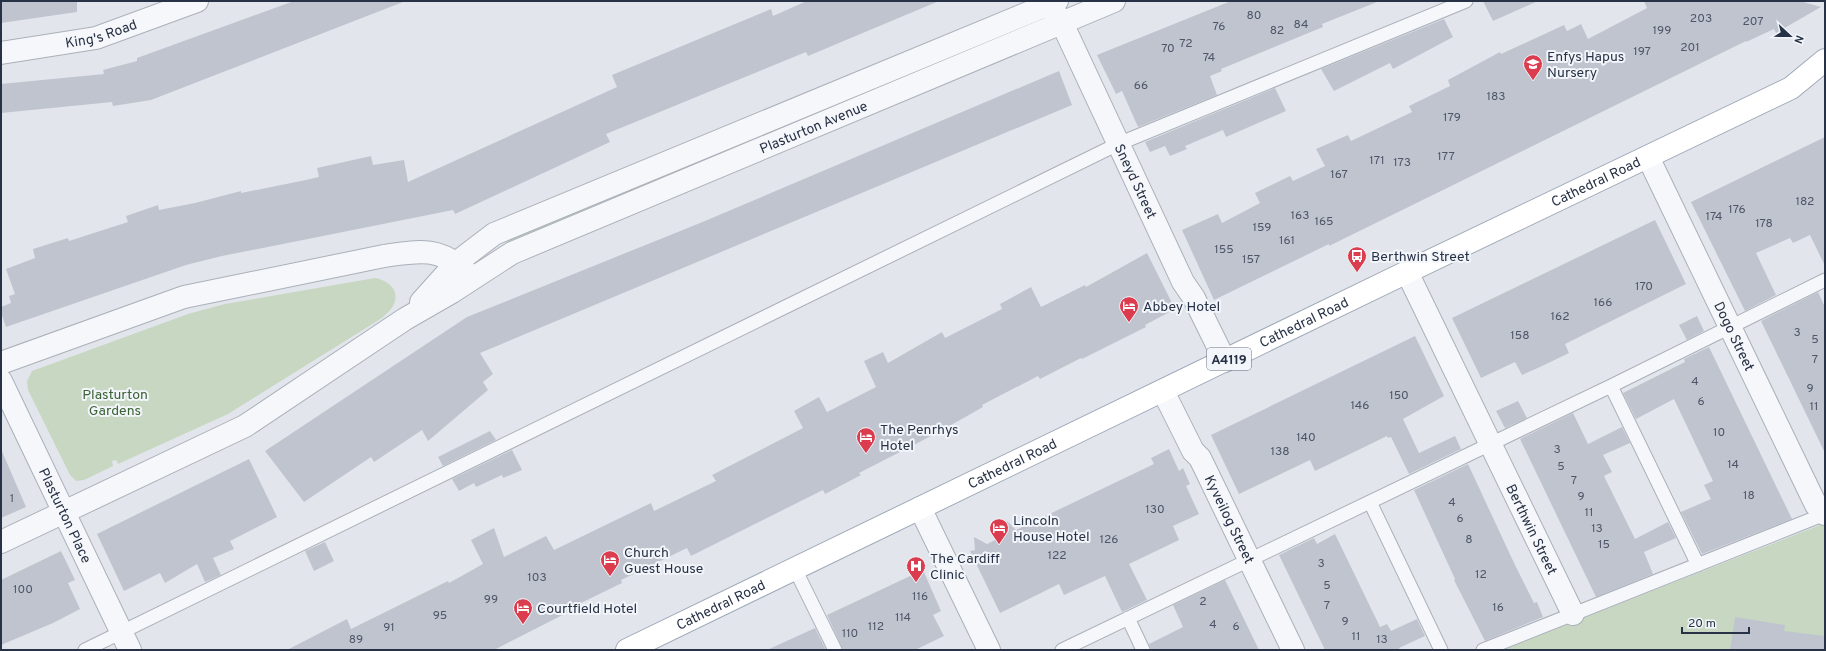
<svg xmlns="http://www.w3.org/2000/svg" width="1826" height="651" font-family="Overpass,sans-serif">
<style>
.green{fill:#c7d7c2}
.building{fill:#bfc4cf}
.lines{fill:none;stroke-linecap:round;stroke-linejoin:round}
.lane-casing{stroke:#aab0ba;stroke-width:15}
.street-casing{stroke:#aab0ba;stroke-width:24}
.primary-casing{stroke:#a0a9b9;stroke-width:24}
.lane{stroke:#f6f7fa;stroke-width:13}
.street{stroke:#f6f7fa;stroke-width:22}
.primary{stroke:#fff;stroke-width:22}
.labels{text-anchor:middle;stroke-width:4;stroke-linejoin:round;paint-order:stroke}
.number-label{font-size:12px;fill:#4e5668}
.shield{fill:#f2f5f9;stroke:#656c7c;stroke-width:1}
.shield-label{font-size:13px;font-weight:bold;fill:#283246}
.street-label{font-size:14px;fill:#283246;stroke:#f2f5f9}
.poi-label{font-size:14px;fill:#283246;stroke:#f2f5f9;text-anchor:start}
.park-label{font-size:14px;fill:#3b6334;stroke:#f2f5f9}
</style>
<rect width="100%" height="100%" fill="#e2e6ec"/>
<path class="green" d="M752,137L754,139L753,143L508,245L505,241Z
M375,278C387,280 400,289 394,304C392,309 386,314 382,318L228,414L118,464L116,460L112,461L113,466L84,480L76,481L70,475L28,390L27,381L32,371L188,314L225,304Z
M1825,523V650H1501Z"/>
<path class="building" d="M1,1H77V12L1,23Z
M294,1H403V2L151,100L113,106L112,102L1,113V84L104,74L103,70L137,61V58Z
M807,1H939L808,56L806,52L606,134L610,142L455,214L453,210L222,256L186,265L6,327L1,312V307L11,303L9,296L15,294L6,269L35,258L33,249L68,238L69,241L128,222L126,216L158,205L159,210L195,203L241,191V193L301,181L319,177L317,168L371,156L373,165L404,160L408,182L617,87L612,75L771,9L773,16Z
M1231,1H1377V2L1322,24L1323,27L1221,69L1222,71L1210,76L1217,95L1138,127L1122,91L1116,94L1097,55Z
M1483,1H1538L1493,21Z
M1644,1H1800L1821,7L1776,33L1774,29L1746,42V41L1329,246V244L1214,300L1182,230L1218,214L1222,223L1260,203L1255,193L1290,176L1293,181L1325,166L1316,149L1348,135L1351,141L1412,112L1409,106L1450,86L1448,80L1500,52L1501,54L1564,25L1567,31L1581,24L1588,39L1647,8Z
M1444,19L1453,37L1393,69L1390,63L1334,91L1321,69Z
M1059,71L1072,105L480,353L493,374L483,382L488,390L428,441L422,430L374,462L371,457L304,502L265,451L467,317L705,221Z
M1275,88L1286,111L1226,137L1223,130L1185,146L1187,149L1170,156L1165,146L1150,152L1145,142Z
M1825,137V266L1810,235L1793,243L1790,238L1756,253L1776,295L1745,311L1691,202Z
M1655,220L1686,284L1565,344L1569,353L1540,367L1522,375L1515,362L1481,378L1452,318Z
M1147,253L1175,309L1145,325L1146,327L1082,359L1081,358L1040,379L1038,376L982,405L983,407L937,433L859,473L861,475L825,494L823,490L691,556L687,548L621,580L622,583L581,603L582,605L494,650H287L347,619L351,629L448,581L449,583L483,564L471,540L494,528L504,557L546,536L554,550L651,503L654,511L716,481L712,475L803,428L794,411L819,397L827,412L876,387L864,361L883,352L888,363L942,332L945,338L1002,309L1000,304L1031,287L1041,307L1085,285L1086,287Z
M1818,292L1825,307V453L1761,321Z
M1697,316L1704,331L1687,340L1679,325Z
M1415,336L1444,396L1403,419L1419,453L1455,436L1461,449L1409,474L1391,437L1388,438L1387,436L1315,471L1310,460L1239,494L1211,435Z
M1709,347L1792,519L1702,554L1681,512L1711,499L1704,485L1713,481L1674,399L1636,419L1623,393L1685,362L1684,359Z
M1518,401L1527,418L1505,428L1496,411Z
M1573,413L1588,444L1622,427L1630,443L1603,455L1612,472L1604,476L1635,539L1668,522L1676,538L1644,552L1653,574L1596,597L1520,439Z
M490,431L496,440L443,466L438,457Z
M1,449L26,507L1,518Z
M1169,449L1179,471L1183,468L1190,484L1186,486L1199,514L1173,526L1179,540L1129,564L1147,600L1122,612L1105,576L1064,595L1059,584L1000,613L970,551L975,550L974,537L987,544L1005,535L1007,521L1016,530L1154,464L1151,458Z
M512,450L522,470L503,478L502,475L476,487L474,483L459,491L452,479Z
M249,459L277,517L230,541L234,549L213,558L221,575L205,582L197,564L165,583L160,573L124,591L97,534Z
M1468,464L1515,565L1534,603L1537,602L1543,617L1485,641L1454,580L1455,579L1414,490Z
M1335,534L1380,627L1387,624L1391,631L1417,619L1425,636L1399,648L1400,650H1325L1279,555L1314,538L1317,544Z
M325,542L334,561L314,571L305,551Z
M61,551L75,580L68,583L80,609L53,623L1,645V580Z
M923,570L941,611L933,615L944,636L915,650H843L827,615Z
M1225,580L1259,650H1151L1149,644L1183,627L1173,605Z
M1735,617L1785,625L1784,631L1825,636V650H1730Z
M815,628L826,650H767Z"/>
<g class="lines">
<defs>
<path id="lane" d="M1611,386L1698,565
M1370,502L1441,650
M795,569L835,650
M1128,618L1143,650
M85,650L1118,144L1466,1
M1062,650L1611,386L1825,280
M1483,650L1825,514"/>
<g id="street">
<path id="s1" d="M1054,11L1062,23L1183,282L1194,298L1225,361"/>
<path id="s2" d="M1,53L96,38L197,1"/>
<path id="s3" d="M1648,157L1816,505L1825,514"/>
<path id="s4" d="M1407,272L1573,614"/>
<path d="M421,302L456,263L494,234L1057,1"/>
<path d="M1,363L184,297L384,256C418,251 439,246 466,272"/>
<path id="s5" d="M1,381L130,650"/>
<path id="s6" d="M1163,391L1193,451L1200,458L1293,650"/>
<path d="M920,508L989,650"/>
<path id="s7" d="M1,542L245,426L405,319L452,292L512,253L1114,1"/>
</g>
<g id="primary">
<path id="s8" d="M627,650L1407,272L1791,88L1825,60"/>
</g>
</defs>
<use href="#lane" class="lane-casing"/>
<use href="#street" class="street-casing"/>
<use href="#primary" class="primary-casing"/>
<use href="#lane" class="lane"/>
<use href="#street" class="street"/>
<use href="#primary" class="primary"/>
</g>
<defs>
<symbol id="school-pin" viewBox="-11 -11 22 30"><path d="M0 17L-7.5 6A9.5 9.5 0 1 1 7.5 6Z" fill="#db3d4e" stroke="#f2f5f9"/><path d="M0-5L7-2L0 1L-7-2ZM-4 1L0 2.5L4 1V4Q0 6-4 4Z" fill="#fff"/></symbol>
<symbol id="bus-pin" viewBox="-11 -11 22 30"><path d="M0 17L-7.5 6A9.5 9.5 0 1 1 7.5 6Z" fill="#db3d4e" stroke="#f2f5f9"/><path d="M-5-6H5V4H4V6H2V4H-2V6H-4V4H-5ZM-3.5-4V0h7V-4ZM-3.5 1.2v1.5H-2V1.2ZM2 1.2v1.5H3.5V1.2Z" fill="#fff"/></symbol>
<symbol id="hotel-pin" viewBox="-11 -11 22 30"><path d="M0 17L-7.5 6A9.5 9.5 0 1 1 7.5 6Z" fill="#db3d4e" stroke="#f2f5f9"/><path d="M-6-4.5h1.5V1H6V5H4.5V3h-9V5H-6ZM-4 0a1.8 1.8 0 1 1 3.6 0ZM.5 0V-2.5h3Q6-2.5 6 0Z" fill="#fff"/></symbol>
<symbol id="hospital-pin" viewBox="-11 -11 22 30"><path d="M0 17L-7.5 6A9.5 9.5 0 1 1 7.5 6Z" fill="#db3d4e" stroke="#f2f5f9"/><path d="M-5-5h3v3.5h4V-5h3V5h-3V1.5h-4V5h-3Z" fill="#fff"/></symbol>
</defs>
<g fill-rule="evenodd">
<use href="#school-pin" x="1522" y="53" width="22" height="30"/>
<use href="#bus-pin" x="1346" y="245" width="22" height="30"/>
<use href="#hotel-pin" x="1118" y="295" width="22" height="30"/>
<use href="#hotel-pin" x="855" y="426" width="22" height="30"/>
<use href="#hotel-pin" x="988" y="517" width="22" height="30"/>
<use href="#hotel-pin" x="599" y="549" width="22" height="30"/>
<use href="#hospital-pin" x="905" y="555" width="22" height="30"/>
<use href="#hotel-pin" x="512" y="597" width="22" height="30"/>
</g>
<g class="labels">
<g class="number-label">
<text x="1254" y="19">80</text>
<text x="1701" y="22">203</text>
<text x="1753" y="25">207</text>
<text x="1301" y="28">84</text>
<text x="1219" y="30">76</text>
<text x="1277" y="34">82</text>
<text x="1662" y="34">199</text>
<text x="1186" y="47">72</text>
<text x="1690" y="51">201</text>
<text x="1168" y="52">70</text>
<text x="1642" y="55">197</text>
<text x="1209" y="61">74</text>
<text x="1141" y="89">66</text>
<text x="1496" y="100">183</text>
<text x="1452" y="121">179</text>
<text x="1446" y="160">177</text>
<text x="1377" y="164">171</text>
<text x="1402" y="166">173</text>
<text x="1339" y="178">167</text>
<text x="1805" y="205">182</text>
<text x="1737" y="213">176</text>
<text x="1300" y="219">163</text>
<text x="1714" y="220">174</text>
<text x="1324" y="225">165</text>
<text x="1764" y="227">178</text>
<text x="1262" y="231">159</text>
<text x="1287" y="244">161</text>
<text x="1224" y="253">155</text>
<text x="1251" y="263">157</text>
<text x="1644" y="290">170</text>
<text x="1603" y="306">166</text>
<text x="1560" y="320">162</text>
<text x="1797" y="336">3</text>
<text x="1520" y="339">158</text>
<text x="1815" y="343">5</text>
<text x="1815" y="363">7</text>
<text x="1695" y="385">4</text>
<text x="1810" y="392">9</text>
<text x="1399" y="399">150</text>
<text x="1701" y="405">6</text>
<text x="1360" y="409">146</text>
<text x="1814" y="410">11</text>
<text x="1719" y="436">10</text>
<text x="1306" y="441">140</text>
<text x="1557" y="453">3</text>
<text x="1280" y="455">138</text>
<text x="1733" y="468">14</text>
<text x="1561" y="470">5</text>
<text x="1574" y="484">7</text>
<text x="1749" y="499">18</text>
<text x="1581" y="500">9</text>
<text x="12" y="502">1</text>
<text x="1452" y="506">4</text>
<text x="1155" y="513">130</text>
<text x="1589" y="516">11</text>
<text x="1460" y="522">6</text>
<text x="1597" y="532">13</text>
<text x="1109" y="543">126</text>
<text x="1469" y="543">8</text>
<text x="1604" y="548">15</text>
<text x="1057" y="559">122</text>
<text x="1321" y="567">3</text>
<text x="1481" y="578">12</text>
<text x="537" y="581">103</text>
<text x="1327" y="589">5</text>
<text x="23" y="593">100</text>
<text x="920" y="600">116</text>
<text x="491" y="603">99</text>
<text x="1203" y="605">2</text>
<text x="1327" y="609">7</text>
<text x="1498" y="611">16</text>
<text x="440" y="619">95</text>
<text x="903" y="621">114</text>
<text x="1345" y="625">9</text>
<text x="1213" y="628">4</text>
<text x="876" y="630">112</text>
<text x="1236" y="630">6</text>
<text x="389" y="631">91</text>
<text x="850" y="637">110</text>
<text x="1356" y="640">11</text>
<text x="356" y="643">89</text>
<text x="1382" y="643">13</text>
</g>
<rect class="shield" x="1207" y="348" width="44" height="22" rx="3"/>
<g class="shield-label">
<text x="1229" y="364">A4119</text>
</g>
<g class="street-label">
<text dy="5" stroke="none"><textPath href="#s2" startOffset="102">King's Road</textPath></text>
<text dy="5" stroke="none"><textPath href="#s7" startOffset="915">Plasturton Avenue</textPath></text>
<text dy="5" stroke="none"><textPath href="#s8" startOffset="1076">Cathedral Road</textPath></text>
<text dy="5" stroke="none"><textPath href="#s1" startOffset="189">Sneyd Street</textPath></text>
<text dy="5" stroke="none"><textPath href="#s8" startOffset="752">Cathedral Road</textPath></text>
<text dy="5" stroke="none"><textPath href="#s3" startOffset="199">Dogo Street</textPath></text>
<text dy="5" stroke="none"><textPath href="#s8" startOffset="428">Cathedral Road</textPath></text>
<text dy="5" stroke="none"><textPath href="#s5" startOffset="149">Plasturton Place</textPath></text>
<text dy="5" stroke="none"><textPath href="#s6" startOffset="145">Kyveilog Street</textPath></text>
<text dy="5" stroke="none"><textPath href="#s4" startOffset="286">Berthwin Street</textPath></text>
<text dy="5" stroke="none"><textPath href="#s8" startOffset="104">Cathedral Road</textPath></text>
</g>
<g class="poi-label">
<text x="1547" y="61">Enfys Hapus<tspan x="1547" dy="16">Nursery</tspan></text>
<text x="1371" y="261">Berthwin Street</text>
<text x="1143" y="311">Abbey Hotel</text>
<text x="880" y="434">The Penrhys<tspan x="880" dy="16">Hotel</tspan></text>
<text x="1013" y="525">Lincoln<tspan x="1013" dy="16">House Hotel</tspan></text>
<text x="624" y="557">Church<tspan x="624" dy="16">Guest House</tspan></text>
<text x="930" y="563">The Cardiff<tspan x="930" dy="16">Clinic</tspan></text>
<text x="537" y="613">Courtfield Hotel</text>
</g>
<g class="park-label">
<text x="115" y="399">Plasturton<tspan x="115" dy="16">Gardens</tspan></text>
</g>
</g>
<rect width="1826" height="651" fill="none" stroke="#283246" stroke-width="4"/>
<g transform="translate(1790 36) rotate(112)" stroke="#f2f5f9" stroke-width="3" paint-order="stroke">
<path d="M0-3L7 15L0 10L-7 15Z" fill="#283246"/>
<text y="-6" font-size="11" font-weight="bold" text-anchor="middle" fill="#283246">N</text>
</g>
<path d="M1682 627v6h67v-6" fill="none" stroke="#283246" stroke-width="2"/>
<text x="1688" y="627" font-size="12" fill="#283246" stroke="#f2f5f9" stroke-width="3" paint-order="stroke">20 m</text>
</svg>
